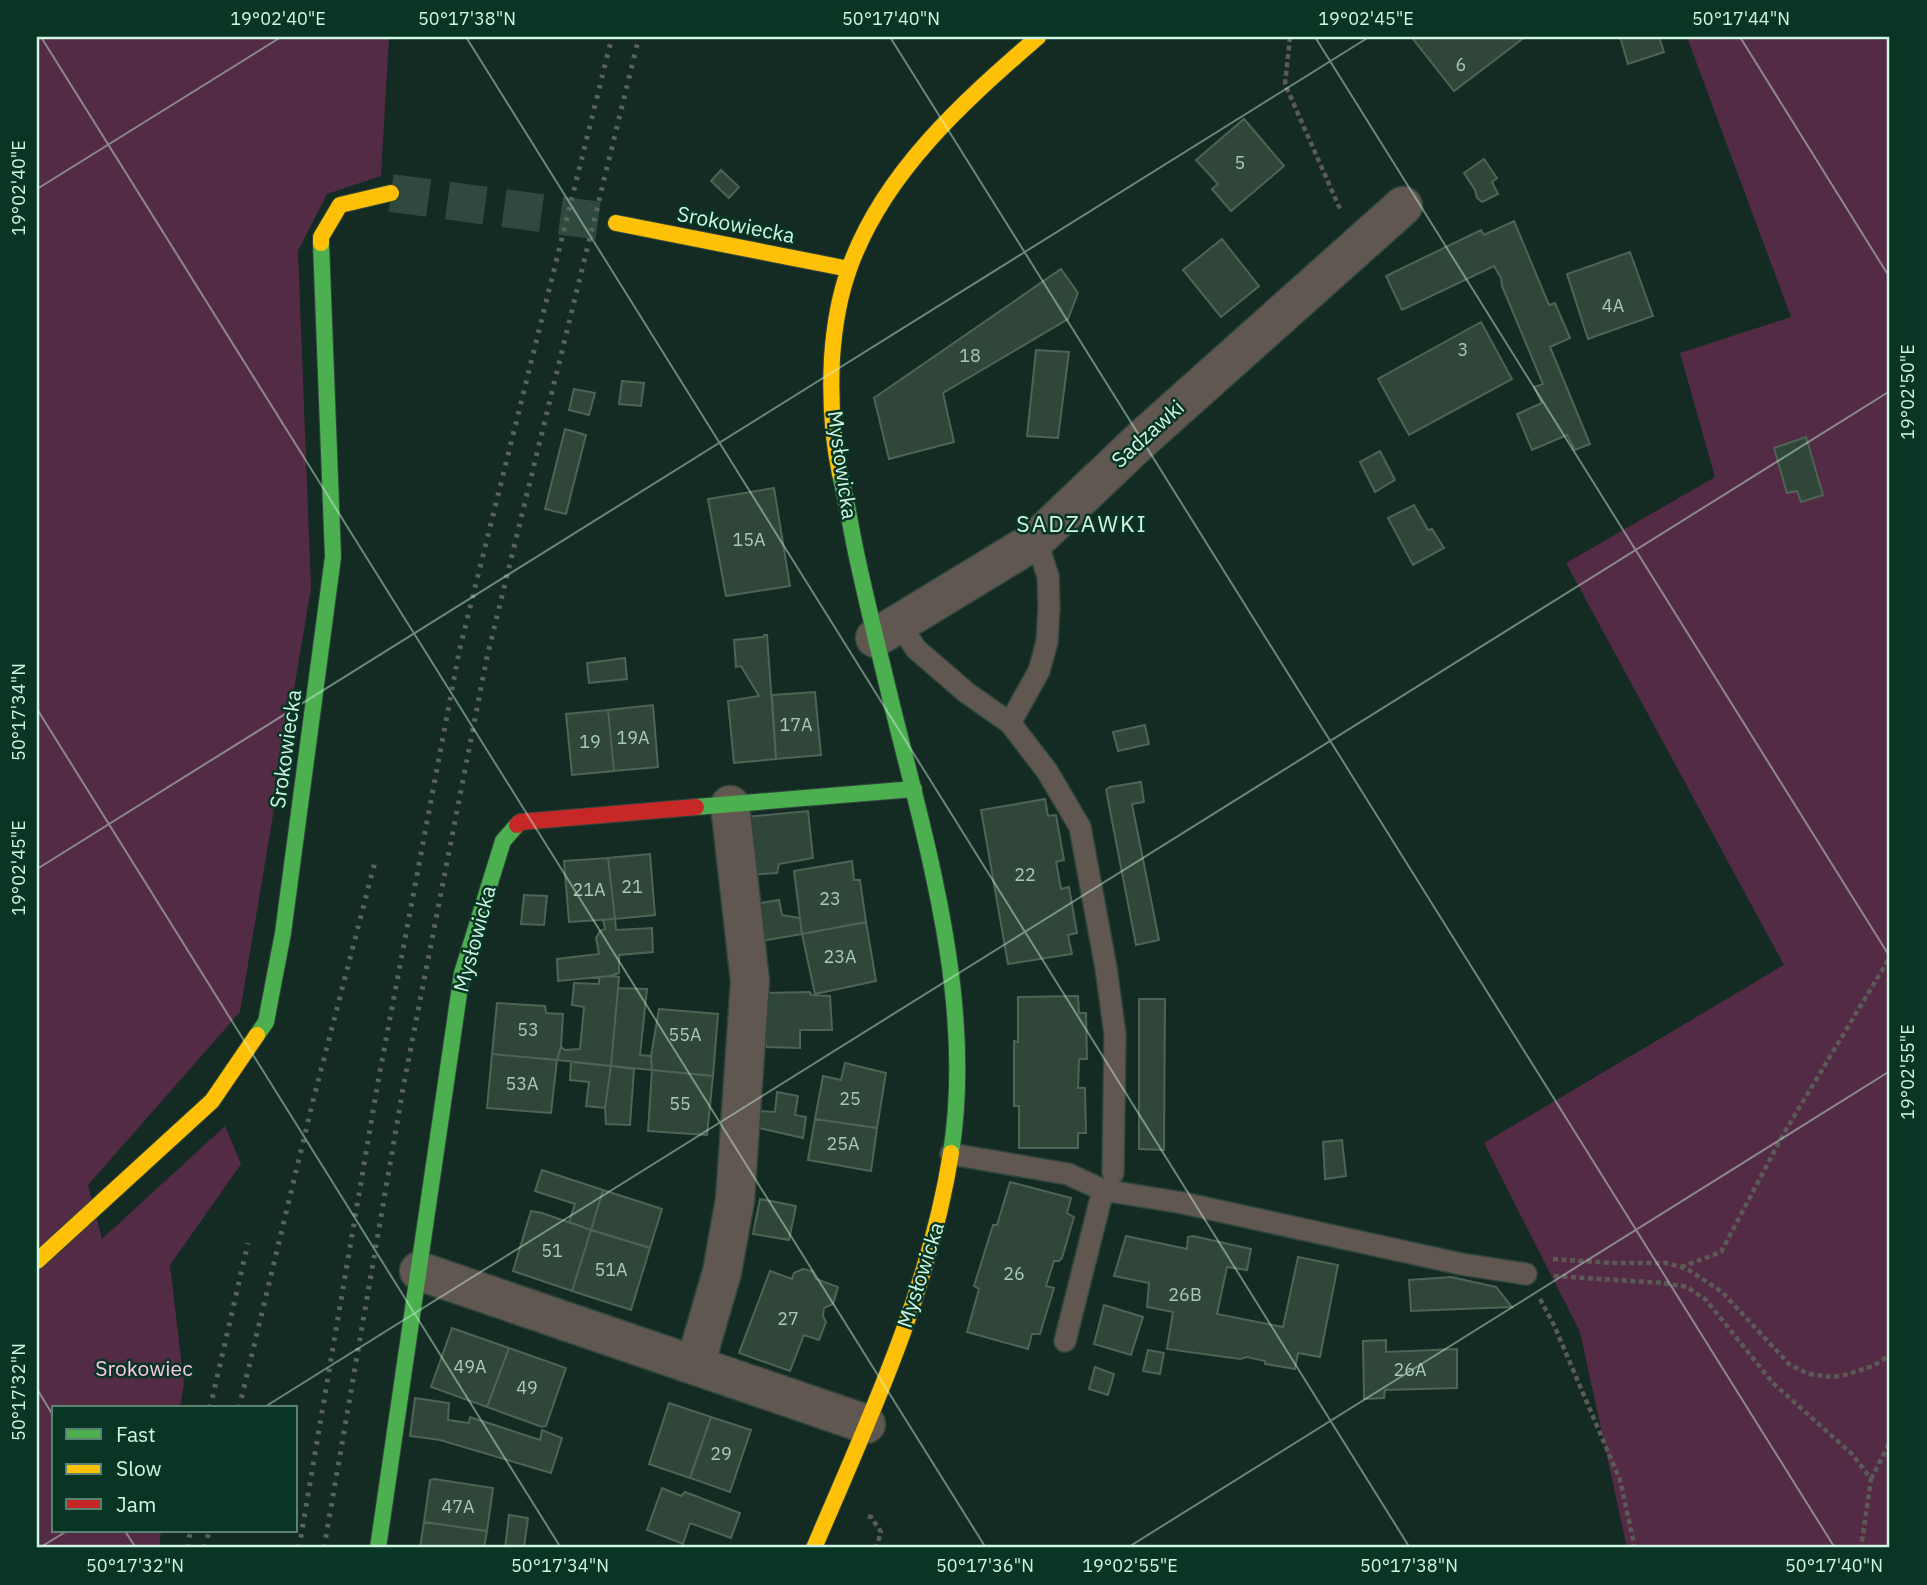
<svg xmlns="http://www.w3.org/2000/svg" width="1927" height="1585" font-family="'IBM Plex Sans',sans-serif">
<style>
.green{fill:#542b45}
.building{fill:#304639;stroke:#4f6356;stroke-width:2}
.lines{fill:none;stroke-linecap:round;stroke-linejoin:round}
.secondary-tunnel{stroke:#2f493f;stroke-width:38;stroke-dasharray:38 19;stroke-linecap:butt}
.lane-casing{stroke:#2f463c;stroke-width:24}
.street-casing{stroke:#2f463c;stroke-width:41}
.fast-casing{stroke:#2f463c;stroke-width:18}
.slow-casing{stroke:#2f463c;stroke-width:18}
.jam-casing{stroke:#2f463c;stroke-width:18}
.path{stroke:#5b5b55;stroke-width:4.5;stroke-dasharray:5 3.5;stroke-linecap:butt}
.lane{stroke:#615751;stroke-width:21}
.street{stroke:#615751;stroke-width:38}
.fast{stroke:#4caf50;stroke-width:16}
.slow{stroke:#ffc107;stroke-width:16}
.jam{stroke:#c62828;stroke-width:16}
.rail{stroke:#5a625a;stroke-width:5;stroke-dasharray:3.5 7;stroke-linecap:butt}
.ticks{fill:none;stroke:#d0f6e4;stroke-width:2;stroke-opacity:0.45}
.labels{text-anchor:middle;stroke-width:5;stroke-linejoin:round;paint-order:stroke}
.number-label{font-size:18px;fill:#a8cab9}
.street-label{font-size:21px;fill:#d0f6e4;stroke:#093525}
.park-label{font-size:21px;fill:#fcc7e4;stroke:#093525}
.neighbourhood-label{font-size:23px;letter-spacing:2px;fill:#d0f6e4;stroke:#093525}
.neatline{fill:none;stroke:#d0f6e4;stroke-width:2.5}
.ticks-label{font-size:18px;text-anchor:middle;fill:#d0f6e4}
</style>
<rect width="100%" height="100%" fill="#132b22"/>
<path class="green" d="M37,37H389L381,176L327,194L298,251L311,588L240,1012L88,1185L102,1239L225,1126L241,1164L170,1265L184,1384L180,1408H54V1531H161L159,1548H37Z
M1687,37H1890V1548H1627L1580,1332L1484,1143L1784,965L1566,563L1715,477L1680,353L1791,317Z"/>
<path class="building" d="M1416,37H1525L1454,91L1413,39Z
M1620,37H1659L1664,52L1628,64Z
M1244,119L1284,166L1231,211L1212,189L1218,184L1196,160Z
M1484,159L1497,178L1492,182L1498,194L1482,202L1477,198L1475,190L1464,173Z
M721,170L739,187L729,198L711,181Z
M1514,221L1549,305L1555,303L1570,338L1550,347L1590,444L1575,450L1567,435L1532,450L1517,414L1542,403L1534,387L1543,384L1502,286L1501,278L1494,266L1402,310L1386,276L1481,230L1484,235Z
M1222,239L1259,286L1221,317L1183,270Z
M1630,252L1653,316L1588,339L1567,274Z
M1061,269L1078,293L1068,319L943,393L954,442L889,459L874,398Z
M1481,322L1512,379L1409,435L1378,379Z
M1036,350L1069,352L1058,438L1027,436Z
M622,381L644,383L641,406L619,404Z
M574,389L595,393L589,415L569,410Z
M565,429L586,435L566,514L545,509Z
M1806,437L1823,495L1801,502L1797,491L1787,493L1774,448Z
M1380,451L1395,480L1375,492L1360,462Z
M774,488L790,586L726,596L708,499Z
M1414,505L1428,530L1432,529L1444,548L1413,565L1388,518Z
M764,635H767L776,759L734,763L728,701L759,696L741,666L736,667L734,640L763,637Z
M625,658L627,679L589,683L587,663Z
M815,692L821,755L776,759L772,695Z
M653,705L658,767L614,771L608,710Z
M608,710L614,771L572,775L566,714Z
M1145,725L1149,744L1118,751L1113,732Z
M1141,782L1144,802L1132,804L1159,940L1136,945L1106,790L1110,787Z
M1045,799L1048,816L1056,815L1064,860L1056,862L1061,889L1069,887L1077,933L1068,935L1072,954L1008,964L981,810Z
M808,811L813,858L779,864L777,873L746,875V817Z
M650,854L655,915L615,919L608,858Z
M608,858L615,919L569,922L564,861Z
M852,861L854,880H860L866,922L802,934L794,871Z
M524,895L547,896L544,925L521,924Z
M779,900L782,915L800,918L802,934L756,942L749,905Z
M615,919L616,930L652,928L653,952L619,955V973L610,976L558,981L557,959L599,954L596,938L600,931L605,929L603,920Z
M866,922L876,981L815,994L802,934Z
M610,976L619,977L611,1066L557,1060L561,1047L565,1050L580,1049L584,1007L572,1005L574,983L599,984V977Z
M618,988L647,989L640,1055L651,1056L652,1070L611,1066Z
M810,992L811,995L830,996L832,1030H800V1048L766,1047L762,993Z
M1078,996L1079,1013H1086L1087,1059H1079L1078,1088H1085L1086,1133H1078V1148H1019V1106H1014V1041L1018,1042V997Z
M1139,999H1165L1164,1150L1139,1149Z
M497,1003L545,1006L546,1013L563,1014L561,1047L557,1060L492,1054Z
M659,1009L718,1014L713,1076L652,1070L651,1056Z
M492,1054L557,1060L551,1113L487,1108Z
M571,1062L611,1066L605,1108L586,1106L589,1082L570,1080Z
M845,1063L886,1073L877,1128L815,1119L823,1076L841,1080Z
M611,1066L634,1069L630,1125L606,1124L605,1108Z
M652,1070L713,1076L707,1135L648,1131Z
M777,1092L798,1096L795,1115L806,1117L803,1138L759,1128L760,1111L775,1112Z
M815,1119L877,1128L871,1171L808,1160Z
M1342,1140L1346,1176L1325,1179L1323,1142Z
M542,1170L603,1190L591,1230L569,1222L575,1204L535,1191Z
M1010,1182L1071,1198L1067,1213L1074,1217L1062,1258L1059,1261H1054L1046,1286L1054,1288L1040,1334H1032L1028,1349L967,1332L979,1289L974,1286L993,1225H997Z
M603,1190L662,1209L650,1248L591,1230Z
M760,1199L796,1206L789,1240L753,1234Z
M531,1211L542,1213L591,1230L572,1291L513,1271Z
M591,1230L650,1248L631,1310L572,1291Z
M1126,1236L1187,1249L1188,1237L1193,1236L1251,1249L1247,1270L1227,1267L1217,1314L1283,1327L1298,1257L1338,1265L1320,1357L1298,1353L1295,1369L1265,1364V1361L1247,1357L1240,1359L1167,1349L1173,1312L1147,1307L1149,1283L1114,1276Z
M803,1269L812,1271L816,1279L838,1287L833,1304L824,1308L823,1316L826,1322L819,1340L804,1335L790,1371L739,1353L770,1271L792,1279L794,1273Z
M1451,1277L1496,1287L1512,1307L1411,1311L1409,1280Z
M1104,1305L1143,1317L1131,1355L1094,1344Z
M452,1328L509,1348L487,1407L431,1387Z
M1386,1340V1352L1457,1349V1388L1385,1390L1384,1398L1364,1399L1363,1341Z
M509,1348L566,1368L546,1426L542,1427L487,1407Z
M1148,1350L1164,1353L1160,1374L1143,1371Z
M1095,1367L1114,1374L1108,1395L1089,1389Z
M415,1398L449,1403L448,1420L469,1423L470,1417L540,1440L542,1430L562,1438L551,1473L440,1440L410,1436Z
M669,1403L711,1417L690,1478L649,1464Z
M711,1417L751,1430L730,1492L690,1478Z
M434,1479L493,1488L487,1531L424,1522L430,1480Z
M662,1488L681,1496L685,1492L740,1513L731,1538L690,1523L683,1544L647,1530Z
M509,1515L528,1518L524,1548H505Z
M424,1522L487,1531L484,1548H420Z"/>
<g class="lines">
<path class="secondary-tunnel" d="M391,193L616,223"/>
<defs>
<path id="lane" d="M899,623L916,649L967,693L1010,723L1047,771L1080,827L1106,968L1115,1034L1113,1173
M1010,723L1039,671L1047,642L1049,608L1048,576L1036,540
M951,1154L1068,1174L1103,1190L1183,1203L1461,1264L1526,1274
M1065,1341L1103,1190"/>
<path id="street" d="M875,638L1036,540L1141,440L1403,206
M419,1271L866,1424
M695,1365L722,1272L735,1200L750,981L730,805"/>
<path id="fast" d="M840,474C847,502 851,530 857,557C867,604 879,651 890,697C926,843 975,1002 951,1153
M696,807L914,789
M257,1035L266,1022L283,933L333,557L321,243
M378,1548L462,973L503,841L517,825"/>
<path id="slow" d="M616,223L849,269
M321,243V237L340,205L391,193
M840,474C832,436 830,397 832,358C834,328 839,297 849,269C883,173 963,102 1038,37
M37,1261L212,1101L257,1035
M814,1548C869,1419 929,1292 951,1153"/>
<path id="jam" d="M517,825L520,822L696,807"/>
</defs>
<use href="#lane" class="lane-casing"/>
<use href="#street" class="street-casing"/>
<use href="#fast" class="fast-casing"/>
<use href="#slow" class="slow-casing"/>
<use href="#jam" class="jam-casing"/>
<path class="path" d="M1290,37L1285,84L1340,209
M1553,1259L1612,1263H1666L1681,1267L1692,1272L1722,1292L1790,1365L1809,1374L1832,1377L1845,1375L1873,1366L1890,1355
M1681,1267L1721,1252L1784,1133L1890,957
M1554,1276L1663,1283L1687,1287L1706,1300L1773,1383L1853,1455L1871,1479L1861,1548
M1540,1299L1554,1325L1620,1480L1635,1548
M1871,1479L1890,1442
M868,1516L871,1517L881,1532L876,1548"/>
<use href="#lane" class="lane"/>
<use href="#street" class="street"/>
<use href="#fast" class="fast"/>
<use href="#slow" class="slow"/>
<use href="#jam" class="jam"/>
<path class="rail" d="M210,1408L248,1243
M239,1408L313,1101L375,862
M188,1548L190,1531
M205,1548L209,1531
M299,1548L378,1082L459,652L612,37
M324,1548L404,1083L487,657L639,37"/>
</g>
<path class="ticks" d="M41,37L986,1548M466,37L1410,1548M890,37L1835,1548M1315,37L1890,957M1740,37L1890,278M37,189L281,37M37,709L561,1548M37,869L1369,37M37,1389L54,1417M263,1408L1890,391M125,1531L136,1548M39,1548L67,1531M1127,1548L1890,1071"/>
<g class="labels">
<g class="number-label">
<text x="1461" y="71">6</text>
<text x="1240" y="169">5</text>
<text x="1613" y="312">4A</text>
<text x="1463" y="356">3</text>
<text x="970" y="362">18</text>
<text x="749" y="546">15A</text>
<text x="796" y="731">17A</text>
<text x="633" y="744">19A</text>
<text x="590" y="748">19</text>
<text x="1025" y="881">22</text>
<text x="632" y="893">21</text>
<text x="589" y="896">21A</text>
<text x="830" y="905">23</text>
<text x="840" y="963">23A</text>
<text x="528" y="1036">53</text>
<text x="685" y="1041">55A</text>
<text x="522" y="1090">53A</text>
<text x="850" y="1105">25</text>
<text x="680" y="1110">55</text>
<text x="843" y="1150">25A</text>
<text x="552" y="1257">51</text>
<text x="611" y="1276">51A</text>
<text x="1014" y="1280">26</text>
<text x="1185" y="1301">26B</text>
<text x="788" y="1325">27</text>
<text x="470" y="1373">49A</text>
<text x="1410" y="1376">26A</text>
<text x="527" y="1394">49</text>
<text x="721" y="1460">29</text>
<text x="458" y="1513">47A</text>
</g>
<g class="street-label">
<text transform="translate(736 225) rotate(11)" y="7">Srokowiecka</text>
<text transform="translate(1148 434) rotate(-42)" y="7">Sadzawki</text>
<text transform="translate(842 465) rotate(82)" y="7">Mysłowicka</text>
<text transform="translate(286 749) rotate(-82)" y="7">Srokowiecka</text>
<text transform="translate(475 939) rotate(-75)" y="7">Mysłowicka</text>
<text transform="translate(921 1275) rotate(-72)" y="7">Mysłowicka</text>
</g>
<g class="park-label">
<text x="144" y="1376">Srokowiec</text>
</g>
<g class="neighbourhood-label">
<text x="1082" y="532">SADZAWKI</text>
</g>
</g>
<rect width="1927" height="1585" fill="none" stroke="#093525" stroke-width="77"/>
<rect x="52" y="1406" width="245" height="126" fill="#093525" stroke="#598271" stroke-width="2"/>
<rect x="66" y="1429" width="35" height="10" fill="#4caf50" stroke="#598271" stroke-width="2"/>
<text x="116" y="1442" font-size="21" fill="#d0f6e4">Fast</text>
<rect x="66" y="1464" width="35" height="10" fill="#ffc107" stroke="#598271" stroke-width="2"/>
<text x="116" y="1476" font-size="21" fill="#d0f6e4">Slow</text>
<rect x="66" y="1499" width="35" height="10" fill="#c62828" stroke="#598271" stroke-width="2"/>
<text x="116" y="1512" font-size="21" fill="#d0f6e4">Jam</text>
<rect x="38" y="38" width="1850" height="1508" class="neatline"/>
<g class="ticks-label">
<text x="278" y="25">19°02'40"E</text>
<text x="467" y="25">50°17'38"N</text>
<text x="891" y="25">50°17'40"N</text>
<text x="1366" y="25">19°02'45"E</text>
<text x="1741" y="25">50°17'44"N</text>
<text transform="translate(19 188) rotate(-90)" y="6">19°02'40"E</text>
<text transform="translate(1908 392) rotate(-90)" y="6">19°02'50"E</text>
<text transform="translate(19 712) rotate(-90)" y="6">50°17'34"N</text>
<text transform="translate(19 868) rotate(-90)" y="6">19°02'45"E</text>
<text transform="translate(1908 1072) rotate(-90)" y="6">19°02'55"E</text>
<text transform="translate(19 1392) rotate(-90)" y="6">50°17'32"N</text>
<text x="135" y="1572">50°17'32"N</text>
<text x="560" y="1572">50°17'34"N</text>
<text x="985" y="1572">50°17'36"N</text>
<text x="1130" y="1572">19°02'55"E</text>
<text x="1409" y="1572">50°17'38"N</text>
<text x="1834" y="1572">50°17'40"N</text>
</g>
</svg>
